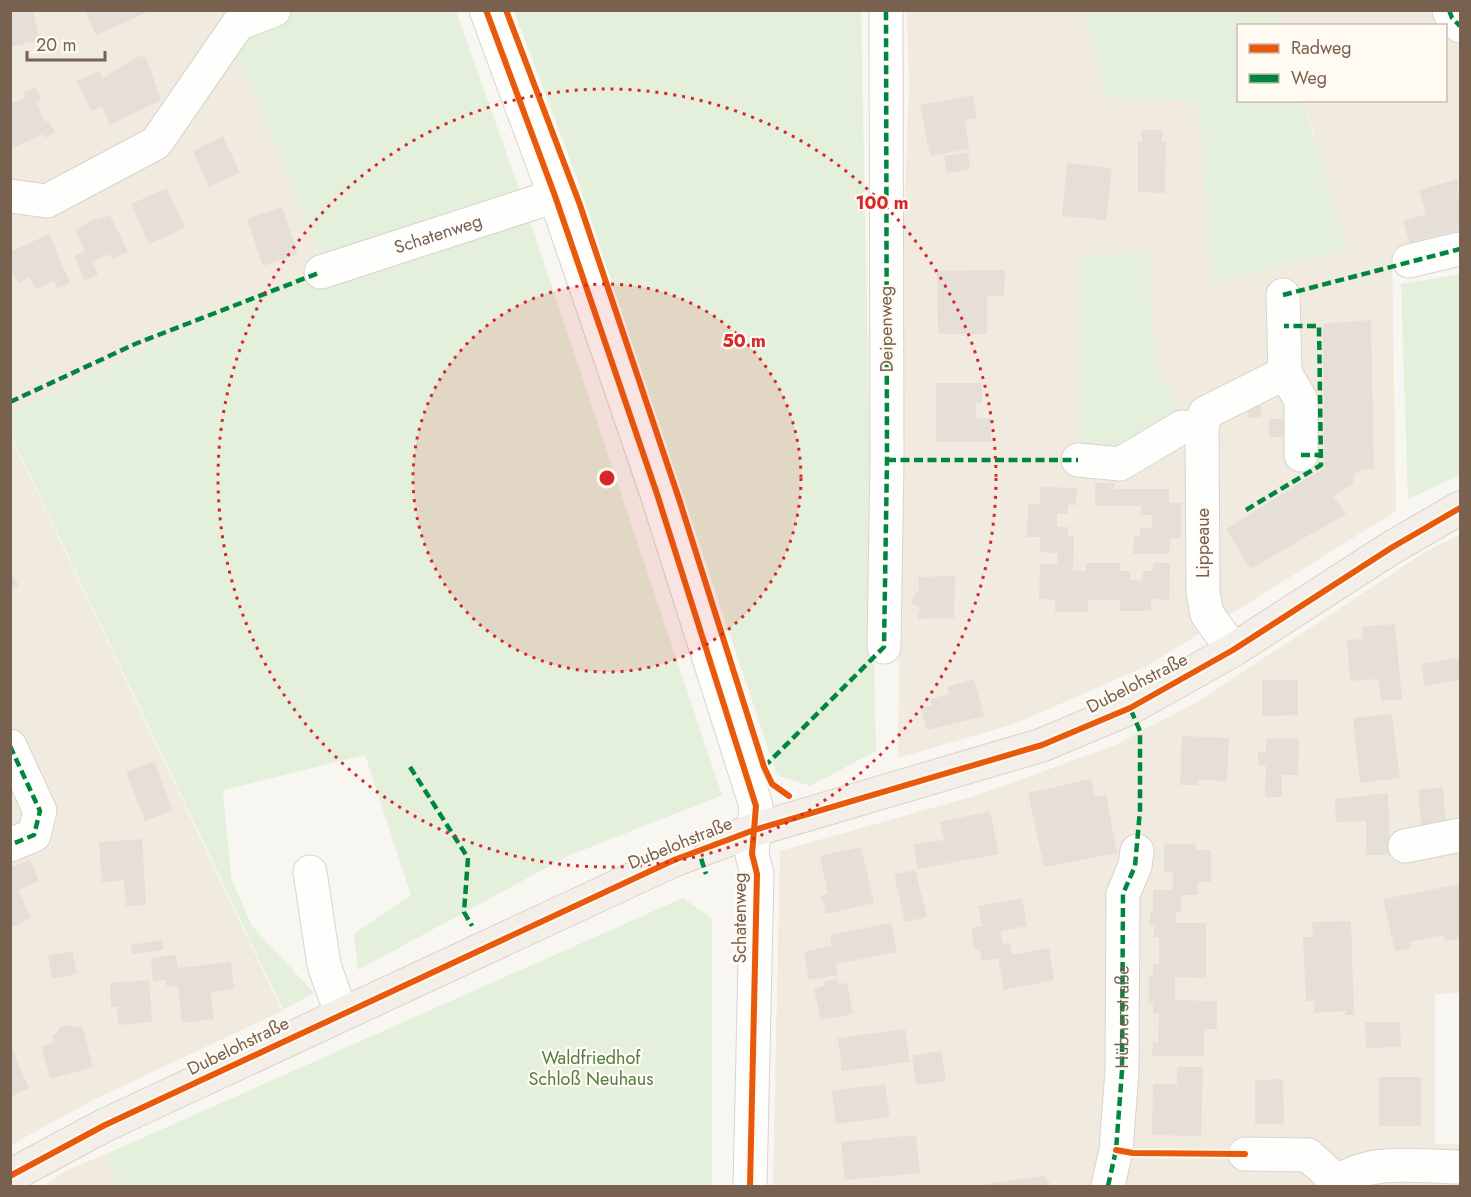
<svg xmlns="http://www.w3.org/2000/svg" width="1471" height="1197" font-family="Jost,sans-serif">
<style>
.residential{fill:#f1eade;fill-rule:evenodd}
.green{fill:#e4f0db}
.building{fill:#e5dfd7}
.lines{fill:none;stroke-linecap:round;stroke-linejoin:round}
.minor-casing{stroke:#d8d3ce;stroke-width:35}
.major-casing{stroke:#dad3cc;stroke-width:35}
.minor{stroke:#fefefd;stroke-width:33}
.major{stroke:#f3efe8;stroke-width:33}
.quiet{stroke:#00873e;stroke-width:4.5;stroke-dasharray:9 4.5;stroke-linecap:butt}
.cycleway-casing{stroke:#fffbf3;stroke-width:10}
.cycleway{stroke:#e8590c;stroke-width:6}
.ring{fill:none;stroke:#d62828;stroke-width:3;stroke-dasharray:3 6}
.labels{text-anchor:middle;stroke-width:4.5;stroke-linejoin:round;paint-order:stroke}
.street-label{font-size:18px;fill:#78614f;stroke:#fffbf3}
.park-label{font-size:18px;fill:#527d46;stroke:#fffbf3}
.centre{fill:#d62828;stroke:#fffbf3;stroke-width:3}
.ring-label{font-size:18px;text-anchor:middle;font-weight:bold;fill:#d62828;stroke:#fffbf3;stroke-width:4.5;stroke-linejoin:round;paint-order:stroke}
</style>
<rect width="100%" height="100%" fill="#f8f6f0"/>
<path class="residential" d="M10,11H220L324,264L11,412Z
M907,11H1083L1106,97L1198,101L1213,284L1315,136L1303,101L1446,100V26L1279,25L1274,11H1460V234L1392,252L1396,511L1147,666L1014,724L898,758L903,254L909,85ZM1152,329L1160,375L1181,411L1081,451Z
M10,435L282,1011L93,1100L11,1145Z
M1460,535V993L1435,994V1144H1460V1186H773L780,851L978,795L1113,746L1199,701L1428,550Z
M106,1154L116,1186H44L67,1170Z"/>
<path class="green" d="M220,11H456L522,197L722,795L568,856L358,970L354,934L411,895L365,755L223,790L231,878L252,926L314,993L283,1010L11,435V412L324,264Z
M514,11H861L876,751L810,786L777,775L575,172Z
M1083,11H1274L1279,25L1238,26V100L1303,101L1348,250L1212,284L1198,101L1106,97Z
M1150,253L1152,329L1160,375L1181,411L1108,452L1081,451L1082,255Z
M1460,274V475L1408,499L1401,284Z
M683,898L712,919V1186H116L106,1154Z"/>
<path class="building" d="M10,10H33L40,40L10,47Z
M85,10H152L96,35Z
M139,56L146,57L161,100L110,125L102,106L91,111L77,81L99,71L103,78Z
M36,87L41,99L36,102L45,122L49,120L55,133L45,138L43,134L10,149V104L26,97L24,92Z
M973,95L977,118L965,120L969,149L930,156L920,105Z
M1142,130H1162V142H1166L1165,193L1138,192V142H1142Z
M223,136L240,173L209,187L193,151Z
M968,152L970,169L947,173L944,156Z
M1067,163L1112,168L1106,220L1062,216Z
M1458,179L1460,230L1410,243L1403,221L1426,214L1419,190Z
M167,188L185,228L149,244L131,204Z
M282,207L298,254L263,266L247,219Z
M110,215L128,252L112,259L110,254L92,262L98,274L85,281L74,256L85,251L75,231L93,219L97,220Z
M49,234L70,283L57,289L54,281L36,289L30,277L18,283L10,268V252Z
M1005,270L1004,296H987V334H938L937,271Z
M1371,320L1374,470L1363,469L1354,474L1353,484L1333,496L1346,514L1250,569L1226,529L1324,468L1323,324Z
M936,383H982V403H976V419L991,418V442H936Z
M1248,406H1261V417L1248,418Z
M1269,419H1288V437H1269Z
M1095,483H1114V489H1169V503H1181V538H1170L1169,554H1133L1134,536H1140V527L1152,528V515H1141V506H1095Z
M1040,487L1077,488L1076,505H1068L1067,514H1057V527H1068V536H1074L1073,570L1086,571V563H1120V571H1130V580L1142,581L1143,571H1153V563H1170L1169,600L1151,599V611H1120V600H1088V612H1055V600L1039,599L1040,564H1057L1058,553L1040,552V537H1027L1028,504H1040Z
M10,569L19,586L10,590Z
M955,576L954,618L917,619L920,608L912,604L913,596L919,591L918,577Z
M1395,624L1402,699L1381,701L1379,679L1350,681L1347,640L1363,639L1362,627Z
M1460,657V680L1425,686L1421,664Z
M974,679L984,716L927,730L921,708L932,705L931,699L949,694L947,687Z
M1262,680H1298V715L1262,716Z
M1392,714L1400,778L1360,783L1353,718Z
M1182,736L1229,738L1227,781L1197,780V785H1180Z
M1266,738L1299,739L1298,775H1282V797H1265L1266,766H1258V752H1266Z
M154,761L173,810L145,821L126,772Z
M1091,779L1094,796L1106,795L1117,853L1044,867L1028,793Z
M1443,787L1446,827L1422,832L1418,790Z
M1388,793L1390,855H1366V821L1336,822L1335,799Z
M990,811L999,854L918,869L913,844L944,840L940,822Z
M142,839L146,905L126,906L124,880L102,882L99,842Z
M1164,844H1196V850H1211V882H1198V895H1181V912H1176V923H1206V978L1175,977V1000L1217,1001V1029H1204V1056H1152L1153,1042H1158L1159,1014H1153V1003H1149V975L1153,976V964H1159V937H1154V926H1150V911H1153V890H1173V872H1164Z
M861,847L874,903L826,914L821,896L828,894L820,856Z
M30,860L39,881L18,890L31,918L10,928V868Z
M915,870L927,917L905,922L894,874Z
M1460,884V938L1445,941L1444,935L1410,942L1411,948L1395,951L1383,899Z
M1022,898L1027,926L1001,931L1003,944L1010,943L1012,955L1049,948L1054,980L1004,990L998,958L982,961L979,949L975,950L971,928L982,926L978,906Z
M1351,921L1354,1015H1345L1346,1011L1314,1013V1001H1306L1303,937H1313L1312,922Z
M891,923L897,952L836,964L838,975L809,980L804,952L832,946L830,935Z
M162,940L164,950L132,954L131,945Z
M72,951L77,974L52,979L48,956Z
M176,955L178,968L231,962L234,989L211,992L214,1019L182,1023L178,986L167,987L166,980L153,981L151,958Z
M837,979L838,984L847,983L853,1014L821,1020L814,989L825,986L824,982Z
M149,980L152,1022L118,1025L117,1007H111L110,983Z
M1365,1022H1400L1401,1047L1366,1048Z
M69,1025L76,1028L82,1026L93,1067L50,1079L41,1046L53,1042L56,1052L52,1034H57L59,1028Z
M905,1029L910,1062L842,1071L838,1038Z
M13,1051L29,1088L10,1097V1052Z
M941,1051L946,1081L916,1085L912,1056Z
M1177,1067H1203L1201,1136L1152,1135L1153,1084H1177Z
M1379,1077H1421V1126H1379Z
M1283,1079L1284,1124H1255V1080Z
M885,1084L890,1117L836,1124L832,1091Z
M916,1135L920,1173L845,1180L841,1142Z
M1044,1176L1052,1186H985V1184Z"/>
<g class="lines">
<defs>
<g id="minor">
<path d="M486,10L555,196L657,494L756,806L752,854L757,874L750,1186"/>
<path d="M1449,10L1452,18L1460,26"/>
<path d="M10,196L47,201L156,143L238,24L274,10"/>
<path d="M1409,261L1460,249"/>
<path id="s1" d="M321,272L555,196"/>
<path d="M1283,295L1285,373L1301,400V455"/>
<path d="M1078,460L1120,464L1182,427L1202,428"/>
<path d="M884,647L887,460L886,10"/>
<path d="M1233,650L1207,614L1203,592L1202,428L1205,413L1285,373"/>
<path d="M10,746L40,811L34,835L10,845"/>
<path d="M1405,846L1460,835"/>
<path d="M310,872L324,965L341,1013"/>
<path d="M1245,1154L1308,1155L1338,1182"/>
<path d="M1108,1186L1116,1150L1122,1071L1123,894L1135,866L1137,851"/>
<path d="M1334,1186C1365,1156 1421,1167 1460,1167"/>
</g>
<path id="major" d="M10,1176L105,1125L674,860L754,830L1042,745L1130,708L1233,650L1391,548L1460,508"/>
</defs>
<use href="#minor" class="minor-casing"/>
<use href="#major" class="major-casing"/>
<use href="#minor" class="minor"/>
<use href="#major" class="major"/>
<g class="quiet">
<path d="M1449,10L1452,18L1460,26"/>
<path d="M1283,295L1460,249"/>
<path d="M10,402L135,344L321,272"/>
<path d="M1301,455H1321"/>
<path d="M887,460H1078"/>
<path d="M1246,510L1321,465L1319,326H1284"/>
<path d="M10,746L40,811L34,835L10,845"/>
<path d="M410,767L468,858L464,912L472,926"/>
<path d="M764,767L884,647L887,460L886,10"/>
<path d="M693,833L706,874"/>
<path id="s2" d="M1108,1186L1116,1150L1122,1071L1123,894L1135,866L1140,810V731L1130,708"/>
</g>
<defs>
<path id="cycleway" d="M486,10L555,196L657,494L756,806L752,854L757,874L750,1186
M506,10L580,205L679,499L764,767L772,784L789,796
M1116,1150L1133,1153L1245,1154
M10,1176L105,1125L674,860L754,830L1042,745L1130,708L1233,650L1391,548L1460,508"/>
</defs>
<use href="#cycleway" class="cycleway-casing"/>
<use href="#cycleway" class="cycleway"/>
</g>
<circle cx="607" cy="478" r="194" fill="#d62828" fill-opacity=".12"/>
<g class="ring">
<circle cx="607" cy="478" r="194"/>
<circle cx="607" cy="478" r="389"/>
</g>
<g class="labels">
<g class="street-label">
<text dy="6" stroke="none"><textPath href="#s1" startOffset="123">Schatenweg</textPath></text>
<text transform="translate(886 329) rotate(-91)" y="6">Deipenweg</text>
<text transform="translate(1203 543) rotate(-90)" y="6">Lippeaue</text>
<text transform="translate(1137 683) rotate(-27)" y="6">Dubelohstraße</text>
<text transform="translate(680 843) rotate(-22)" y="6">Dubelohstraße</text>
<text transform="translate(740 918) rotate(-90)" y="6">Schatenweg</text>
<text dy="6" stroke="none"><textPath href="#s2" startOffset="170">Hübnerstraße</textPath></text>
<text transform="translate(238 1046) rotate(-26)" y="6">Dubelohstraße</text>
</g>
<g class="park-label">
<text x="591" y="1064">Waldfriedhof<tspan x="591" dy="21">Schloß Neuhaus</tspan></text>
</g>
</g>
<circle cx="607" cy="478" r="9" class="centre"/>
<g class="ring-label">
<text x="882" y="209">100 m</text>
<text x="744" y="347">50 m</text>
</g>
<rect width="1471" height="1197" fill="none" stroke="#78614f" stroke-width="24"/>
<rect x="1237" y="24" width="210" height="78" fill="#fffbf3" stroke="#c9bdb1" stroke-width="1.5"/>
<rect x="1249" y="44" width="30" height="9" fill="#e8590c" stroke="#c9bdb1" stroke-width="1.5"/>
<text x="1291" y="54" font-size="18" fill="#78614f">Radweg</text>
<rect x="1249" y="74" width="30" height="9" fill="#00873e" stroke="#c9bdb1" stroke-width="1.5"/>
<text x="1291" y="84" font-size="18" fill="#78614f">Weg</text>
<path d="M27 51v9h78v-9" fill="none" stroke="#78614f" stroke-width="3"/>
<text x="36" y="51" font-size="18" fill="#78614f" stroke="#fffbf3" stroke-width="4.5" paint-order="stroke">20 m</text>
</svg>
